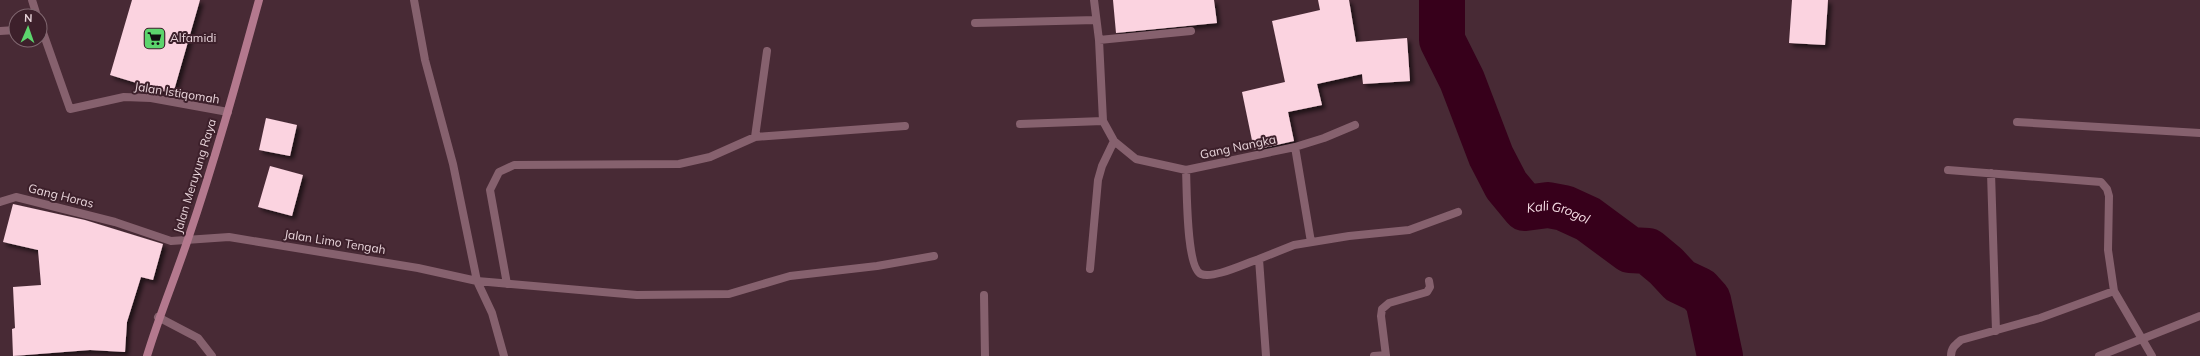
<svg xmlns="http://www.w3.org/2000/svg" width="2200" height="356" font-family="Mulish,sans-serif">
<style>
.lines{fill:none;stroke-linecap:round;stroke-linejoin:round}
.river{stroke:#37001b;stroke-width:46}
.building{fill:#fbd3e0;filter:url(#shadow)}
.minor{stroke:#86616e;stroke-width:8}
.secondary{stroke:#b4798e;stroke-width:8}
.labels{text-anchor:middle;stroke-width:4;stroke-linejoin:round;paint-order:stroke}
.poi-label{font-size:12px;fill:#e8d4da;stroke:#3d202b;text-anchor:start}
.street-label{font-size:12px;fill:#e8d4da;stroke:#3d202b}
.water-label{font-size:13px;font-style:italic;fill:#f5dce4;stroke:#3d202b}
</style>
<defs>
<filter id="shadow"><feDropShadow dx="3.5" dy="3.5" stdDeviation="2" flood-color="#0009"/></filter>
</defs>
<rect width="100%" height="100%" fill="#482a35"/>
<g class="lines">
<path class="river" id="s1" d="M1442,0V40L1462,80L1491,156L1506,185L1525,208L1548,205L1564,208L1588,219L1630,250L1648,251L1666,266L1680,281L1699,290L1708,300L1720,356"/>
</g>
<path class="building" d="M132,0H200L173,94L110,75Z
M1113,0H1214L1217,23L1116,33Z
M1318,0H1349L1356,42L1407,38L1410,81L1363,84L1362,74L1317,84L1322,105L1288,112L1294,141L1254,150L1242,92L1285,82L1272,21L1320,10Z
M1792,0H1828L1825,45L1789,43Z
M266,118L297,125L290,156L259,150Z
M270,166L303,175L292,216L258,207Z
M13,204L85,220L163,244L153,280L141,277L127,322L125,352L90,350L13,356L12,329L15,328L13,287L41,285L38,250L3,242Z"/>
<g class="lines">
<path class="minor" d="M32,0L37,16
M414,0L425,60L453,164L477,281L492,313L504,356
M1094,0L1099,40L1103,121L1114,141L1136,159L1186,170L1295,147L1324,138L1355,125
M975,23L1096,20
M40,24L70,109L124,97L151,98L228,112
M0,31L16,30
M1099,40L1191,31
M2017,122L2200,133
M1020,124L1103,121
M755,137L905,126
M1295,147L1311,242
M1186,170C1187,187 1186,268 1201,274C1214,279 1246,263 1259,259L1266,356
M1948,170L2101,182L2107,189L2109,196L2108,250L2114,291L2152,356
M1991,173L1996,331
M0,202L16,197L115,222L171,241L229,237L418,268L477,281L637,295L729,294L790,276L877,266L934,256
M1259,259L1294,245L1349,236L1409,230L1458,212
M1090,269L1098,180L1102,166L1114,141
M507,284L490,190L499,172L514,165L679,164L710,157L755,137L767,51
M984,295L985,356
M158,317L198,338L212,356
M1374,356L1386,355
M1386,356L1381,316L1382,309L1389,303L1427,292L1430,287L1429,281
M1951,356C1951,348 1955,345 1961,340L2040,318L2114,291
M2099,356L2200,316"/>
<path class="secondary" d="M147,356C159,316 175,278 188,239C215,160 237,80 259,0"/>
</g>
<defs>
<symbol id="supermarket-square" viewBox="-11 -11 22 22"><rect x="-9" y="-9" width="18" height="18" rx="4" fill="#5cd56d" stroke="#3d202b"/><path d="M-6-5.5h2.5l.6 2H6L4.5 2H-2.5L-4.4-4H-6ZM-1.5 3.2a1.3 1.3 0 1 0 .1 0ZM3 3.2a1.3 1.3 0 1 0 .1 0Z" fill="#111"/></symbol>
</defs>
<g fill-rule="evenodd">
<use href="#supermarket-square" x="142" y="26" width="25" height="25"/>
</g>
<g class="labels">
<g class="poi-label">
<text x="170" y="42">Alfamidi</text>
</g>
<g class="street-label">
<text transform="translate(177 93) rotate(9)" y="4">Jalan Istiqomah</text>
<text transform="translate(1238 147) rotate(-12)" y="4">Gang Nangka</text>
<text transform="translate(195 176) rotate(-73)" y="4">Jalan Meruyung Raya</text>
<text transform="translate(61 196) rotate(14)" y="4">Gang Horas</text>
<text transform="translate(335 242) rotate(9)" y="4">Jalan Limo Tengah</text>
</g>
<g class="water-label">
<text dy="5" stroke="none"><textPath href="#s1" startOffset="263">Kali Grogol</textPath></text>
</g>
</g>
<g transform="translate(28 28) rotate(2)"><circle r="19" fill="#3d202b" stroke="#816871"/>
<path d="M0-3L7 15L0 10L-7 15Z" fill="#5cd56d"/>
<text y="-6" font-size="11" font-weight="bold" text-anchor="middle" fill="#e8d4da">N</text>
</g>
</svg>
